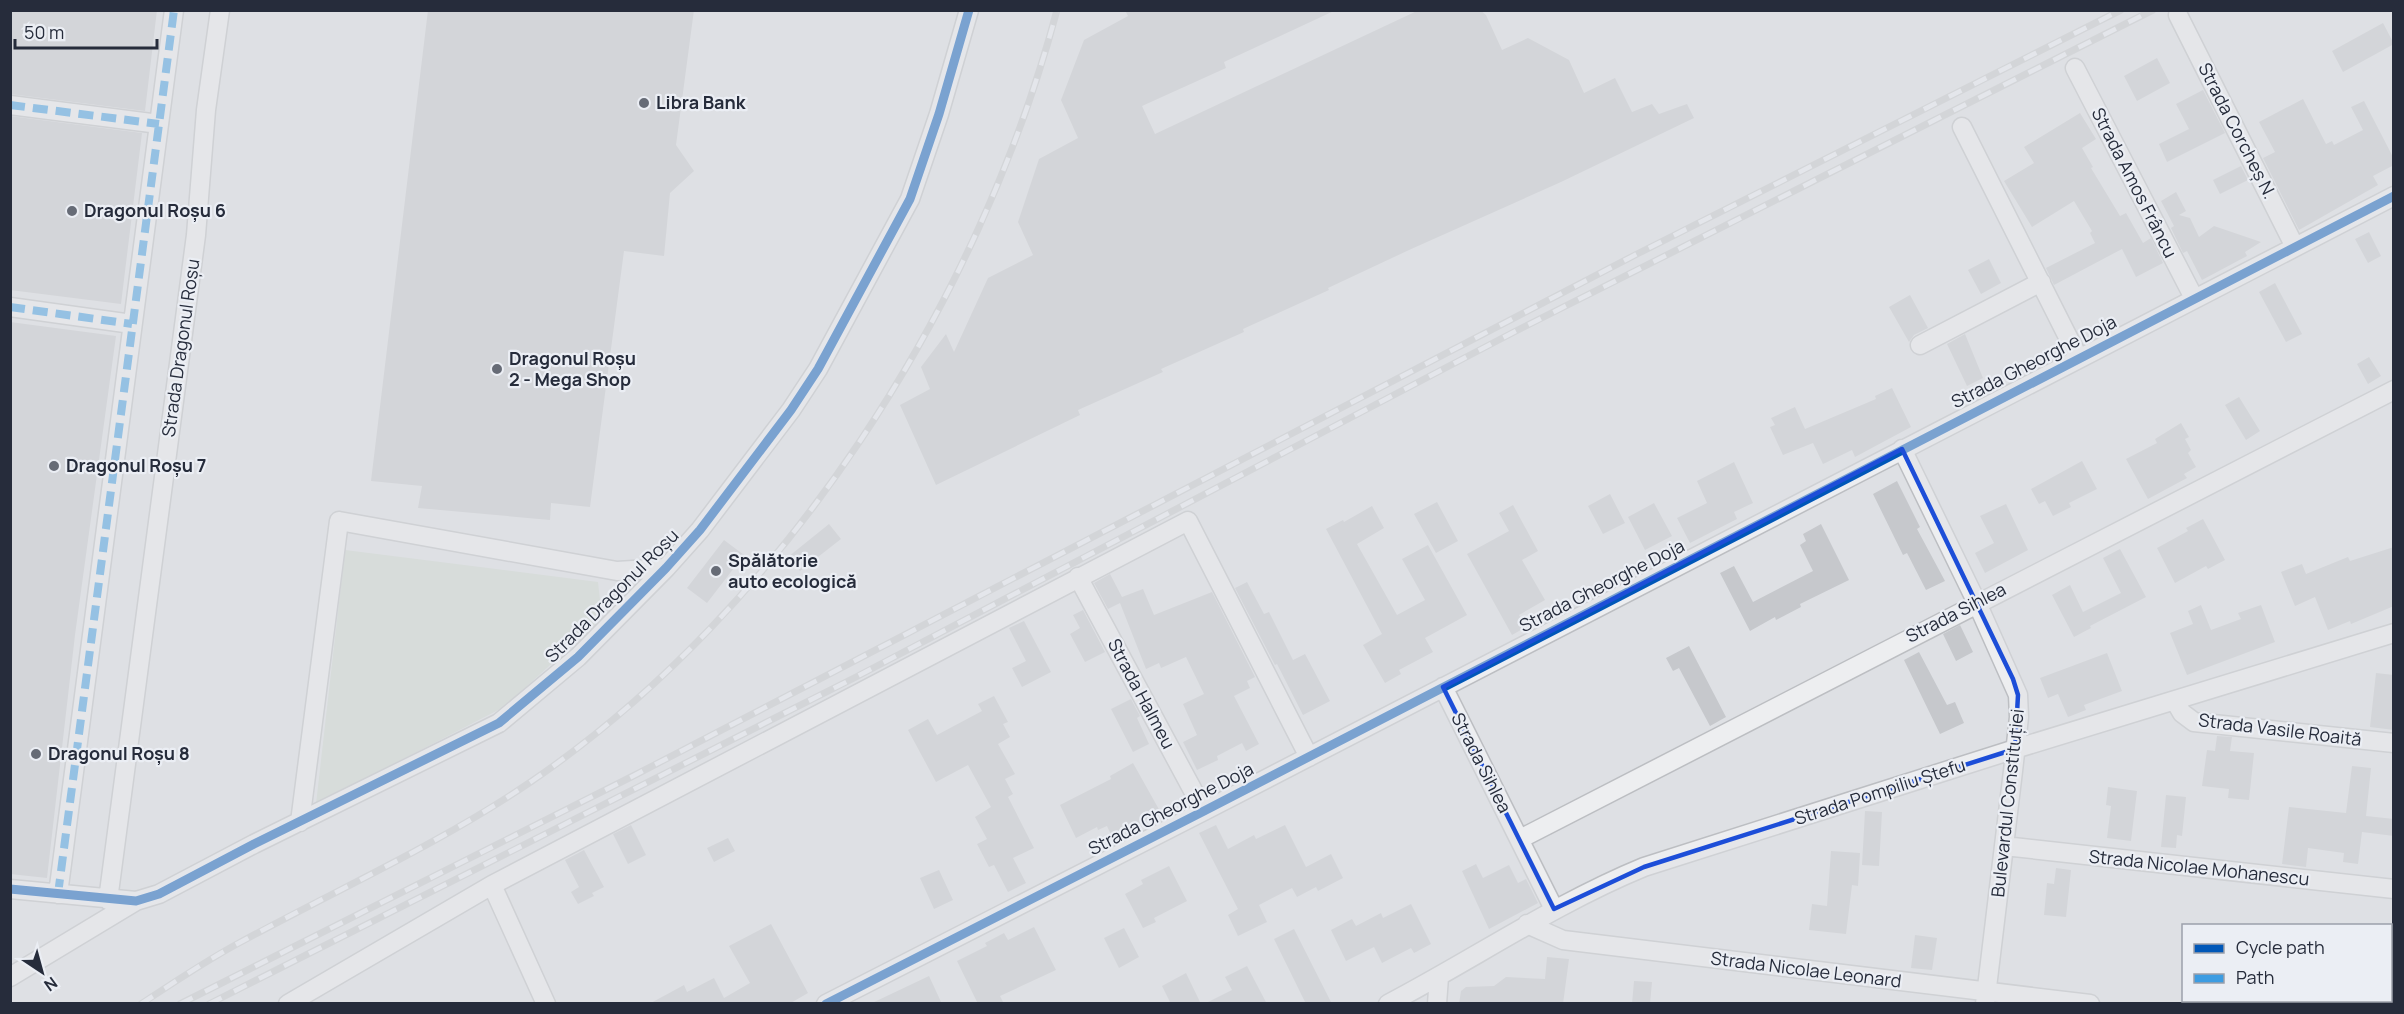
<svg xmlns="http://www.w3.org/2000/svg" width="2404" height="1014" font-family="Manrope,sans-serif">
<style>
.green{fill:#ced7cf}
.building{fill:#c6c8cc}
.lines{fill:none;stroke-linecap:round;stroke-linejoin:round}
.street-casing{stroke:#bcbec2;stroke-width:21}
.street{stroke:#edeef0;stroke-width:18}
.rail-casing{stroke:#c6c8cb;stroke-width:7}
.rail{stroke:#ebeef4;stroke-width:4.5;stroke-dasharray:14;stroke-linecap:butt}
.quiet{stroke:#3c9ce2;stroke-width:8;stroke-dasharray:15 8;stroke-linecap:butt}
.cycleway-casing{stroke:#ebeef4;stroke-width:13}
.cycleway{stroke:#0057b8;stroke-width:9}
.marked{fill:none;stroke:#1d4ed8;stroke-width:4.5;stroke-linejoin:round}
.poi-dot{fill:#666b76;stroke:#ebeef4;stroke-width:2}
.labels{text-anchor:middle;stroke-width:4.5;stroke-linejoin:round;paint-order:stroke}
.poi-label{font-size:18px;font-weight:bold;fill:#262c3b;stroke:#ebeef4;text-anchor:start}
.street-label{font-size:18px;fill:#262c3b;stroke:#ebeef4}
</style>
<rect width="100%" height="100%" fill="#dee0e4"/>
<path class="green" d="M345,550L598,582L602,618L504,707L316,804Z"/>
<path class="building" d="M10,10H157L145,111L10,94Z
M428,10H694L676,145L694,171L670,193L664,256L624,251L590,507L551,503L550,520L418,508L422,486L371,481Z
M1125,10H1336L1224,62L1226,68L1142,106L1155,134L1419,10H1480L1486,15L1502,50L1528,38L1569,60L1584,93L1615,78L1632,112L1652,104L1659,114L1687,104L1694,118L1561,182L1409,250L1328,288L1329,290L1243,329L1244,332L1161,369L1163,372L1078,410L1080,415L936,485L900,405L930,389L921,367L946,334L954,352L988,278L1033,255L1018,222L1039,159L1078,138L1061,100L1084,40L1128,16Z
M2383,23L2394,44L2343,72L2332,51Z
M2157,58L2170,83L2137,101L2124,76Z
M2203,90L2225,133L2167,162L2159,144L2189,129L2176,104Z
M2303,99L2326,144L2332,141L2334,145L2363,130L2351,107L2364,101L2394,159V165L2373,176L2378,185L2299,230L2263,158L2275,152L2259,122Z
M2080,113L2096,139L2082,148L2093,167L2091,168L2120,216L2126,213L2143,243L2151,238L2163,263L2136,277L2122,249L2054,285L2046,268L2095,243L2090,233L2092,231L2074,201L2032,227L2004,181L2034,163L2024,147Z
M10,116L142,133L121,304L10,290Z
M2241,166L2248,180L2220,194L2213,180Z
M2176,192L2186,211L2179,215L2190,218L2199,237L2214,226L2261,242L2245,252L2247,256L2202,280L2187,251L2183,253L2171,228L2174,226L2161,201Z
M2369,232L2381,256L2368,263L2355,239Z
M1989,259L2001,283L1981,294L1968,270Z
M2275,283L2302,334L2286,342L2259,292Z
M1910,295L1928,328L1914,335L1909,342L1889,307Z
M10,322L116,336L75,635L47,878L10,874Z
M1965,334L1983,378L1967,386L1947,344Z
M2369,357L2381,376L2368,384L2357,364Z
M1892,388L1911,427L1855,457L1852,450L1823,464L1813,443L1783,455L1770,427L1775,425L1771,418L1795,407L1805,429L1876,399L1875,396Z
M2239,397L2260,431L2246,440L2225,405Z
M2181,423L2189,437L2185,439L2191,450L2188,453L2196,467L2184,474L2187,478L2148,499L2126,459L2157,443L2155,439Z
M2082,461L2097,489L2069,503L2071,507L2053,516L2045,501L2039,504L2031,489Z
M1734,462L1753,503L1734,512L1737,519L1690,543L1677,518L1707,503L1697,481Z
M1897,481L1920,527L1917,529L1945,581L1926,590L1907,553L1903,555L1873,494Z
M1610,494L1625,523L1603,534L1588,506Z
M1437,502L1458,541L1436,553L1414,514Z
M1654,503L1672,536L1645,550L1628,517Z
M2006,504L2028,550L1985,573L1975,553L1994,543L1980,516Z
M1513,505L1538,551L1522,560L1545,600L1519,615L1526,627L1512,635L1467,554L1509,531L1499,513Z
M1372,506L1384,528L1357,544L1397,615L1425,600L1402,559L1428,545L1467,615L1425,638L1433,652L1399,670L1401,674L1385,683L1363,645L1382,634L1326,529L1343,520L1344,522Z
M2203,519L2225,560L2208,569L2206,566L2175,583L2157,548L2188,531L2186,528Z
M829,524L841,539L800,571L788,557Z
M1821,524L1849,580L1800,604L1801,607L1776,620L1775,617L1750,631L1720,573L1734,566L1753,602L1813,571L1800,545L1806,541L1803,534Z
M724,540L744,555L707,603L687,588Z
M2394,547V606L2351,624L2350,621L2328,630L2315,597L2295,606L2281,572L2302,564L2306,574L2348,557L2350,561Z
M2120,549L2146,597L2090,626L2091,628L2074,637L2052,595L2070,585L2083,612L2121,593L2103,558Z
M1110,574L1122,597L1143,589L1154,615L1212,592L1255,677L1247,681L1250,688L1234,696L1259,744L1246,751L1242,743L1217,756L1218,760L1197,770L1183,742L1197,735L1183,704L1204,694L1186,657L1161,668L1159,663L1146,669L1120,603L1108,609L1094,583Z
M1247,582L1264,614L1269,612L1293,660L1305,654L1330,701L1303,715L1277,664L1275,665L1235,588Z
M2201,605L2211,630L2241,619L2238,613L2261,605L2275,642L2187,675L2170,633L2193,624L2188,611Z
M1083,610L1105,652L1085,662L1070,634L1080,628L1073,615Z
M1024,621L1051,672L1022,687L1012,668L1026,661L1009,628Z
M1960,625L1973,652L1956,661L1943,634Z
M1689,646L1726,717L1710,726L1679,668L1673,671L1666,658Z
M1919,652L1947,705L1955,702L1964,723L1940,734L1904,660Z
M2107,653L2122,691L2084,705L2086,710L2068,717L2058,694L2048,698L2040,678Z
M2376,673L2394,675V730L2370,727Z
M994,696L1008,722L1003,724L1010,737L998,744L1015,774L1005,779L1013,794L1008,797L1034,848L1013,858L1026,883L1008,892L994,865L989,867L977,844L987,839L975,817L991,807L968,765L936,782L908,730L928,719L937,735L982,711L978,704Z
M1131,699L1140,716L1137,718L1149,744L1133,752L1111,709Z
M2217,736L2232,737L2230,751L2254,753L2249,800L2228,798L2229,789L2202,786L2207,750L2215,751Z
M1133,763L1161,813L1112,837L1107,826L1098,830L1097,827L1076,838L1060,805L1111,779L1110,776Z
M2352,766L2371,768L2366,816L2394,819V836L2362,832L2358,864L2343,862L2344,853L2308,848L2306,867L2282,864L2289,807L2346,813Z
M2108,787L2137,791L2131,841L2107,838L2111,806L2106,805Z
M2166,795L2186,797L2182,836L2177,835L2176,848L2161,847Z
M1865,811L1882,812L1879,866L1862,865Z
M631,825L646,855L628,864L613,834Z
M1216,825L1228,849L1254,835L1256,839L1285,825L1306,867L1331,854L1343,878L1318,891L1316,887L1297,897L1292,888L1259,905L1267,922L1238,936L1228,915L1238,909L1199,833Z
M728,838L735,851L714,862L707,848Z
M584,850L604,887L592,893L594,896L578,904L571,892L579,887L565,860Z
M1831,851L1860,853L1858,886L1852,885L1846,934L1809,930L1812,904L1827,906Z
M1476,864L1483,878L1509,865L1518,883L1526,879L1538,903L1489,929L1462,871Z
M1169,866L1187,901L1154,918L1156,922L1143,928L1125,894L1143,884L1141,880Z
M2056,868L2071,870L2066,917L2044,915L2047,883L2054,884Z
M939,870L953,900L934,909L920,878Z
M1411,904L1431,944L1414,953L1411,948L1382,963L1374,947L1346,961L1331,930L1352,919L1356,926L1381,913L1383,918Z
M771,924L808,993L789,1004H649L684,985L687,992L714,978L724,998L750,983L729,946Z
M1034,927L1056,970L1000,996L1004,1004H978L957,961L987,946L985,943L1004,933L1008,940Z
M1124,928L1139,957L1119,968L1104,938Z
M1294,929L1332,1004H1306L1274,939Z
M1915,935L1937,938L1932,970L1911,968Z
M1547,957L1569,959L1563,1004H1459L1461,991L1466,987L1494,986L1506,977L1545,979Z
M1247,966L1267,1004H1204L1232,990L1225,977Z
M1186,973L1201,1004H1171L1162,986Z
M929,976L942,1004H870Z
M1634,981L1652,982L1650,1004H1632Z"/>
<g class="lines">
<defs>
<path id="street" d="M2178,15L2295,247
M2075,68L2194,298
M10,105L159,124
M1962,127L2078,357
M10,307L132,324
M1920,345L2041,282
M1902,449L1977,603L2018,695L2019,717L2013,771L1985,1004
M1078,577L1204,811
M1443,687L1554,909
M2175,701L2182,713L2194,722L2394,743
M300,822L339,521L617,571L666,568
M1520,839L2394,390
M2004,846L2394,889
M492,885L546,1004
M10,889L136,901L159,894L254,844L499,723L578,657L666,568L700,530L791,410L818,369L910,199L939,114L969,10
M58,894L174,10
M108,900L196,235L206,110L220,10
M1527,924L1563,940L2090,1004
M10,977L136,901
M288,1004L492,885L1188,521L1309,757
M826,1004L1204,811L2394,196
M1388,1004C1474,959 1554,904 1644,867L2015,749L2394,633
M1437,1004L1439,977"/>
</defs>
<use href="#street" class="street-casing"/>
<use href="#street" class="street"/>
<defs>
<path id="rail" d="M141,1004C173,983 204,962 237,944C336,890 438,845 532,781C785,608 979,304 1057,10
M180,1004L637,774L1639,253L2121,10
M209,1004L856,677L1512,333L2153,10"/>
</defs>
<use href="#rail" class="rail-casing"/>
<use href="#rail" class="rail"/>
<path class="quiet" d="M10,105L159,124
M10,307L132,324
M58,894L174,10"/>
<defs>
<path id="cycleway" d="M10,889L136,901L159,894L254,844L499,723L578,657L666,568L700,530L791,410L818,369L910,199L939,114L969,10
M826,1004L1204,811L2394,196"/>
</defs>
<use href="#cycleway" class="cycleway-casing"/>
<use href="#cycleway" class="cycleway"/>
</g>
<path d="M0 0H2404V1014H0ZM1902,449L2013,679L2018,695L2015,749L1644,867L1554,909L1443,687Z" fill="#dee0e4" fill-opacity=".55" fill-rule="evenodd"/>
<path class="marked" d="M1902,449L2013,679L2018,695L2015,749L1644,867L1554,909L1443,687Z"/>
<g class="poi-dot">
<circle cx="644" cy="103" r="6"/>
<circle cx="72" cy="211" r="6"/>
<circle cx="497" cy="369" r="6"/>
<circle cx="54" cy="466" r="6"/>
<circle cx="716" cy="571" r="6"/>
<circle cx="36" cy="754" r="6"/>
</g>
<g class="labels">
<g class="poi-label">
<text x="656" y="109">Libra Bank</text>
<text x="84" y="217">Dragonul Roșu 6</text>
<text x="509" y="365">Dragonul Roșu<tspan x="509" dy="21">2 - Mega Shop</tspan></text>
<text x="66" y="472">Dragonul Roșu 7</text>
<text x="728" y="567">Spălătorie<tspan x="728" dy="21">auto ecologică</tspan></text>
<text x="48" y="760">Dragonul Roșu 8</text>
</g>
<g class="street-label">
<text transform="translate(2237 131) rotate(63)" y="6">Strada Corcheș N.</text>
<text transform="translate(2134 183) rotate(63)" y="6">Strada Amos Frâncu</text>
<text transform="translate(181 348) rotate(-82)" y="6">Strada Dragonul Roșu</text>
<text transform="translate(2034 362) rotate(-27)" y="6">Strada Gheorghe Doja</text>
<text transform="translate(1602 586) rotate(-27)" y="6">Strada Gheorghe Doja</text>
<text transform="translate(612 596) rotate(-45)" y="6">Strada Dragonul Roșu</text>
<text transform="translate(1956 613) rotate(-27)" y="6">Strada Sihlea</text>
<text transform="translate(1141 694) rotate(62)" y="6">Strada Halmeu</text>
<text transform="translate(2280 730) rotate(7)" y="6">Strada Vasile Roaită</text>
<text transform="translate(1481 763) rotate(63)" y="6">Strada Sihlea</text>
<text transform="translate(1880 792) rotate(-18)" y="6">Strada Pompiliu Ștefu</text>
<text transform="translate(2008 803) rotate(-84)" y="6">Bulevardul Constituției</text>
<text transform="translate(1171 809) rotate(-27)" y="6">Strada Gheorghe Doja</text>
<text transform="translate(2199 868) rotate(6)" y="6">Strada Nicolae Mohanescu</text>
<text transform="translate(1806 970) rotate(7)" y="6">Strada Nicolae Leonard</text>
</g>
</g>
<rect width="2404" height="1014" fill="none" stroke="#262c3b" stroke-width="24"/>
<rect x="2182" y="924" width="210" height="78" fill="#ebeef4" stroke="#9ca0aa" stroke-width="1.5"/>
<rect x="2194" y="944" width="30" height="9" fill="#0057b8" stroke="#9ca0aa" stroke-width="1.5"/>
<text x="2236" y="954" font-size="18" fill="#262c3b">Cycle path</text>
<rect x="2194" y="974" width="30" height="9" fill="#3c9ce2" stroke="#9ca0aa" stroke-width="1.5"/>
<text x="2236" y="984" font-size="18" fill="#262c3b">Path</text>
<g transform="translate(42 972) rotate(144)" stroke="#ebeef4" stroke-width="4.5" paint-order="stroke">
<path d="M0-4.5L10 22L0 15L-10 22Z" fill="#262c3b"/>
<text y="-9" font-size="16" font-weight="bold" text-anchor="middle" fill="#262c3b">N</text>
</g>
<path d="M15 39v9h142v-9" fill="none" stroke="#262c3b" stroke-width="3"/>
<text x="24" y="39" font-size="18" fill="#262c3b" stroke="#ebeef4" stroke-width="4.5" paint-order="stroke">50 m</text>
</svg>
